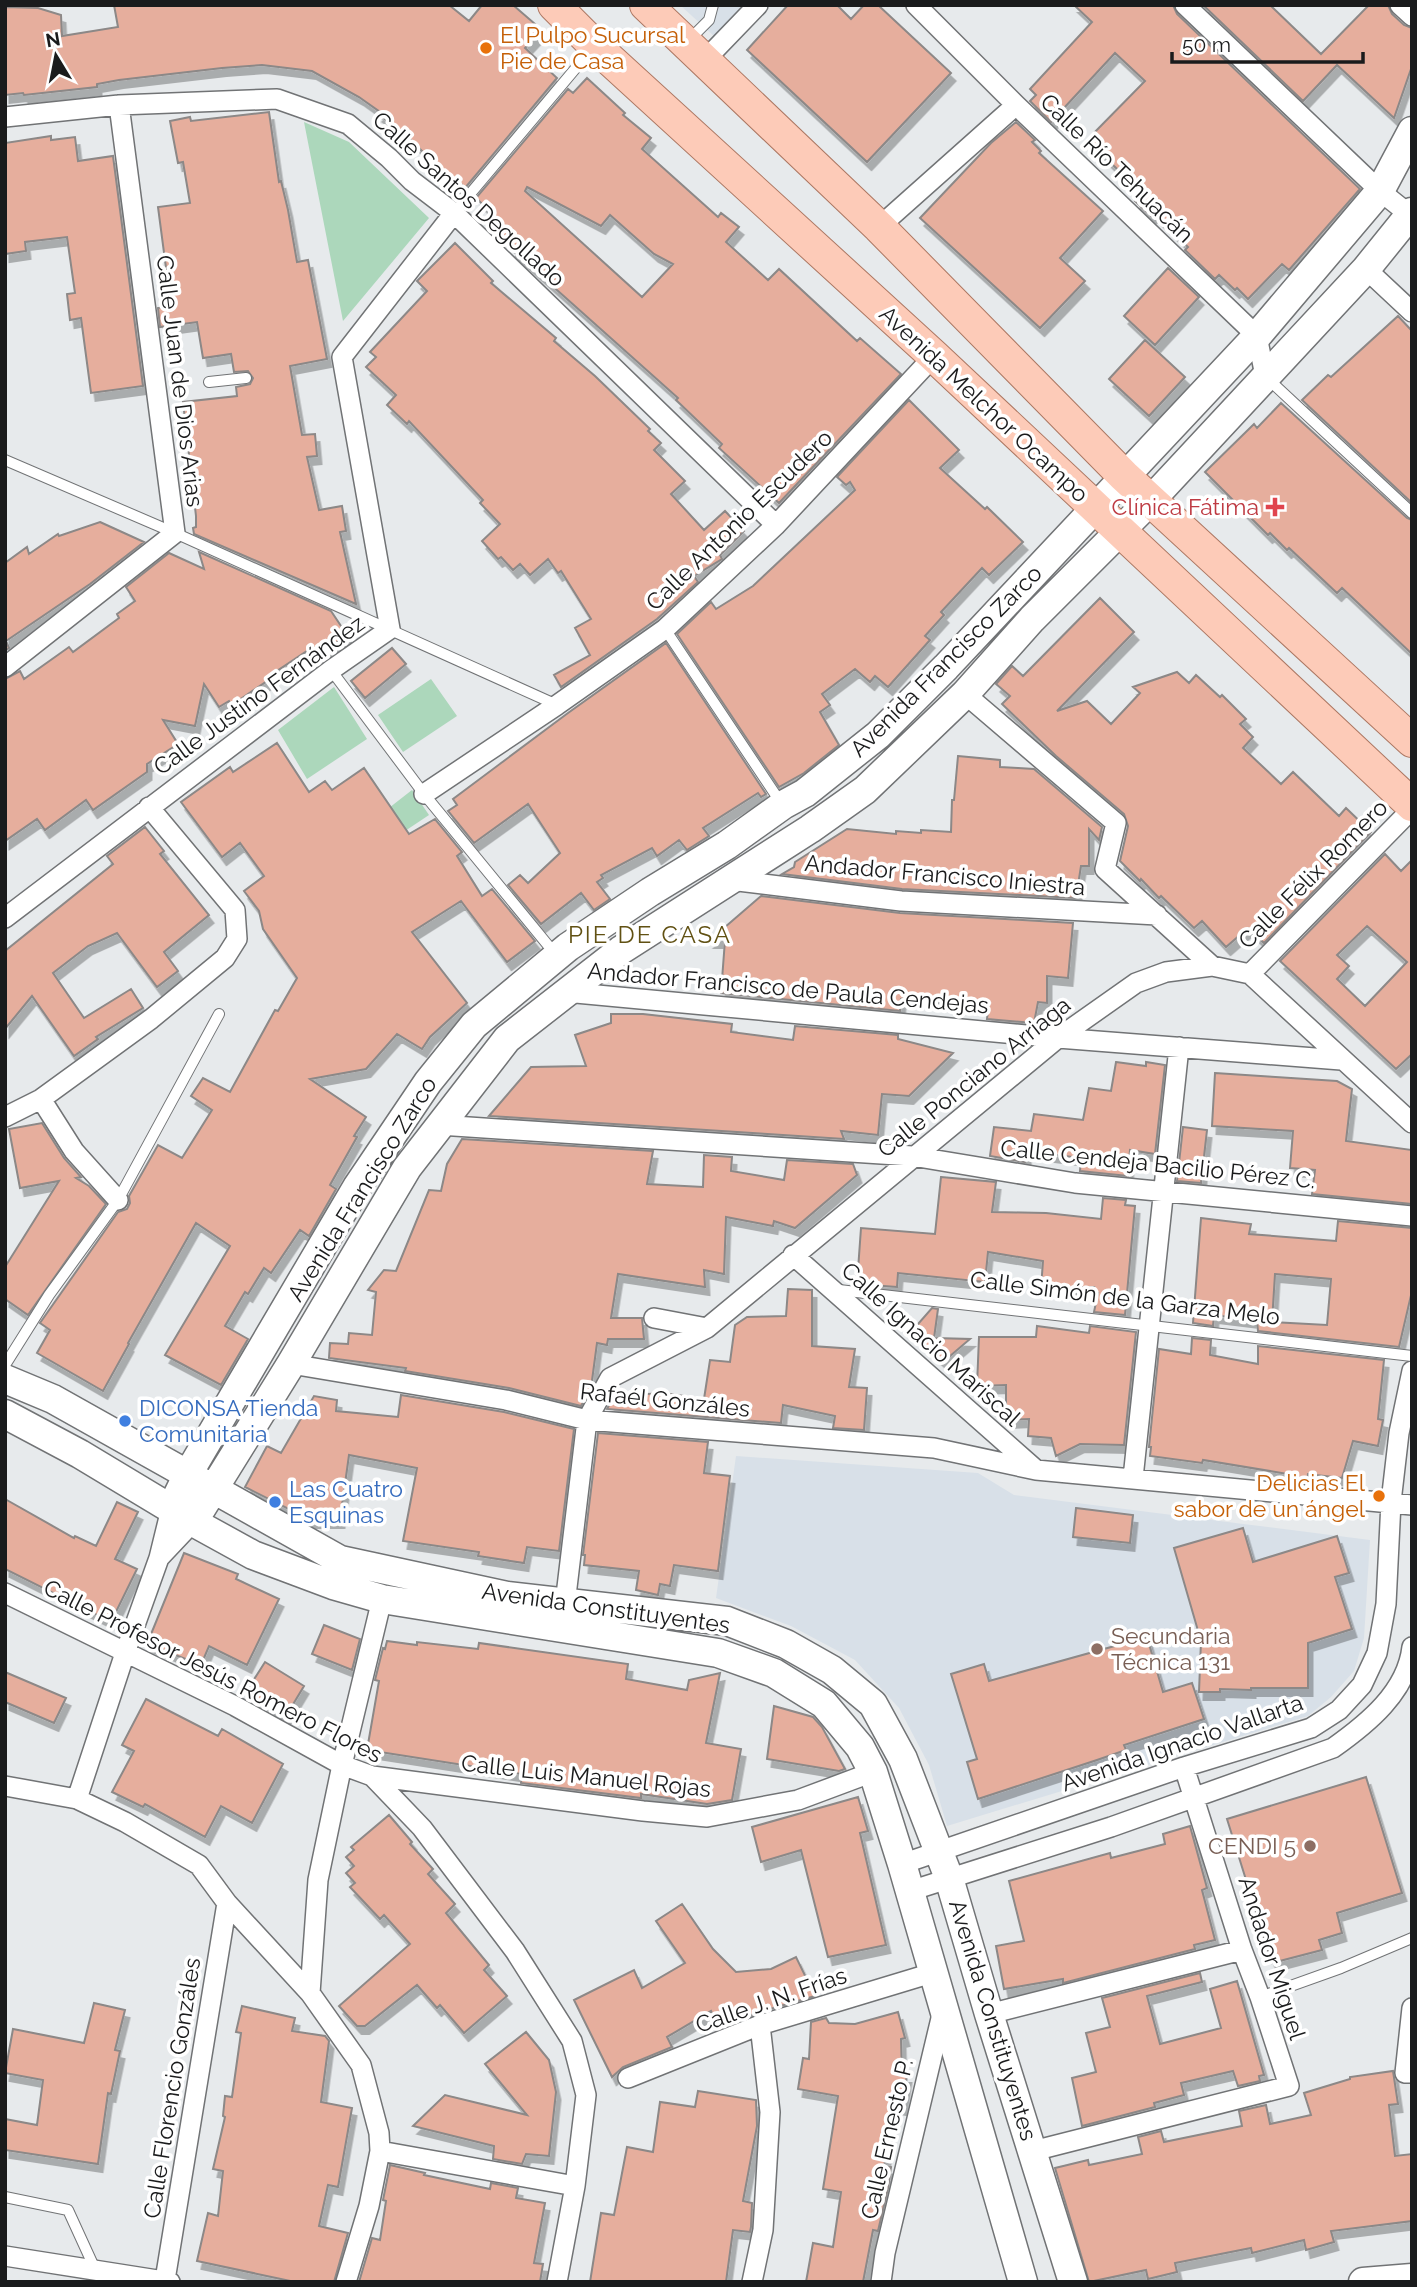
<svg xmlns="http://www.w3.org/2000/svg" width="1417" height="2287" font-family="Raleway,sans-serif">
<style>
.built{fill:#d8e0e8}
.green{fill:#acd7bb}
.building{fill:#e6ae9d;stroke:#8c8887;stroke-width:2;fill-rule:evenodd;filter:url(#shadow)}
.lines{fill:none;stroke-linecap:round;stroke-linejoin:round}
.lane-casing{stroke:#717375;stroke-width:12}
.street-casing{stroke:#717375;stroke-width:22}
.secondary-casing{stroke:#717375;stroke-width:31}
.primary-casing{stroke:#ac7762;stroke-width:34}
.lane{stroke:#fff;stroke-width:10}
.street{stroke:#fff;stroke-width:19}
.secondary{stroke:#fff;stroke-width:28}
.primary{stroke:#fdcbb8;stroke-width:32}
.food-dot{fill:#e8710a;stroke:#fff;stroke-width:2.5}
.health-dot{fill:#e0444e;stroke:#fff;stroke-width:2.5}
.shop-dot{fill:#3f7fe0;stroke:#fff;stroke-width:2.5}
.education-dot{fill:#8d6e63;stroke:#fff;stroke-width:2.5}
.labels{text-anchor:middle;stroke-width:7;stroke-linejoin:round;paint-order:stroke}
.food-label{font-size:23px;fill:#c56008;stroke:#fff;text-anchor:start}
.street-label{font-size:23px;fill:#1a1b1c;stroke:#fff}
.health-label{font-size:23px;fill:#be3a42;stroke:#fff;text-anchor:end}
.shop-label{font-size:23px;fill:#366cbe;stroke:#fff;text-anchor:start}
.education-label{font-size:23px;fill:#785e54;stroke:#fff;text-anchor:start}
.neighbourhood-label{font-size:24px;letter-spacing:2px;fill:#615113;stroke:#fff}
</style>
<defs>
<filter id="shadow"><feDropShadow dx="4.5" dy="8" stdDeviation="0" flood-color="#0004"/></filter>
</defs>
<rect width="100%" height="100%" fill="#e7eaec"/>
<path class="built" d="M680,5H744L715,37Z
M736,1456L978,1473L1014,1495L1370,1540L1364,1638L1354,1671L1331,1697L1308,1716L947,1826L929,1765L899,1708L855,1660L791,1626L716,1598Z"/>
<path class="green" d="M304,122L349,142L429,218L343,321Z
M431,679L457,716L403,752L378,715Z
M334,687L367,739L307,779L278,730Z
M412,790L429,815L387,843L371,822Z"/>
<path class="building" d="M114,5H449L469,21L482,5H513L542,30L525,48L557,78L465,188L459,182L456,185L405,134L378,114L380,112L359,97L312,71L262,65L222,68L119,80L97,84V87L24,95L23,93L5,95V7L38,8L61,15L62,36L118,27Z
M788,5H837L851,19L864,5H878L951,73L867,162L747,50Z
M1074,5H1173L1177,14L1360,189L1289,270L1282,264L1248,299L1237,288L1235,290L1219,275L1215,279L1185,250L1188,247L1154,214L1151,216L1135,201L1143,194L1087,140L1145,81L1115,53L1051,122L1030,101L1036,95L1030,89L1092,22Z
M1203,5H1270L1321,54L1369,5H1388L1392,14L1404,25L1412,28V66L1394,118L1337,65L1303,101Z
M587,78L625,113L623,115L651,138L642,149L718,217L721,213L739,227L726,242L768,280L779,269L857,341L860,338L901,374L779,503L719,448L722,444L676,400L678,398L511,249L514,246L490,223L496,217L476,198L568,89L573,93ZM527,187L601,226L610,215L654,254L673,264L642,297L525,191Z
M269,112L279,182L281,181L288,210L297,262L308,260L327,359L290,366L302,435L315,434L317,456L307,457L319,510L342,506L346,531L340,532L356,604L194,534L193,528L196,527V516L183,402L237,396L236,387L250,384L253,378L248,371L234,372L231,354L203,358L197,322L160,327L158,308L171,306L158,207L190,203L183,162L178,163L170,121L190,117L191,121Z
M1016,122L1035,140L1032,142L1041,151L1039,153L1103,211L1060,258L1085,281L1040,328L920,218L991,143Z
M51,136V140L75,137L78,161L113,156L143,386L91,393L81,318L70,320L67,294L75,293L67,237L25,242L26,251L5,254V143Z
M455,243L493,281L491,283L556,338L554,341L595,376L650,429L648,431L661,443L654,450L685,481L671,494L704,530L725,511L744,531L720,555L722,559L694,576L698,582L657,619L561,687L554,675L590,655L575,628L591,619L561,571L558,573L548,559L530,575L520,564L513,570L501,557L498,559L482,541L500,524L480,503L483,500L409,421L407,424L387,405L396,395L366,367L376,357L370,352L427,291L417,281Z
M1168,268L1199,297L1155,345L1124,316Z
M1398,316L1412,331V503L1302,400L1328,375L1331,377Z
M1145,340L1185,377L1149,416L1109,379Z
M909,400L959,450L940,468L985,509L987,507L1023,542L989,575L982,568L941,612L944,615L925,636L930,640L888,687L875,676L870,682L855,669L822,694L830,705L820,712L839,745L804,773L779,787L677,634L711,602L716,609L753,586L855,490L850,482L846,485L837,477Z
M1281,403L1407,518L1412,520V654L1342,588L1337,593L1289,548L1287,550L1270,533L1268,535L1205,472L1254,424L1257,428Z
M100,522L144,542L90,584L6,641L9,648L5,651V563L27,547L29,554L58,534L59,536Z
M199,552L331,611L347,635L315,657L310,649L265,679L267,681L232,705L229,701L219,707L204,684L195,726L163,720L178,744L147,764V772L93,810L86,800L45,830L37,819L5,841V679L20,671L24,679L69,647L73,652L119,618L117,614L135,601L126,587L169,553L204,569Z
M1100,598L1134,632L1057,711L1087,701L1111,724L1140,693L1133,687L1177,672L1189,683L1196,675L1220,697L1222,695L1246,719L1240,724L1253,737L1243,748L1281,784L1293,772L1339,816L1346,808L1371,832L1264,943L1248,928L1226,947L1202,921L1194,928L1161,896L1159,898L1141,879L1140,881L1120,861L1128,826L1124,814L1056,756L1002,704L1010,696L996,684L1012,666L1023,676Z
M666,643L766,794L761,797L758,793L703,828L709,836L687,850L679,840L657,856L652,848L601,875L603,878L597,882L610,899L594,910L581,893L541,924L508,885L520,875L528,883L560,853L528,804L474,843L448,811L457,805L453,799L568,713Z
M392,648L406,664L365,698L351,681Z
M277,743L309,792L325,781L332,790L364,768L409,834L435,819L462,852L457,856L482,896L492,889L535,941L507,962L461,901L412,932L467,1003L430,1037L422,1049L397,1034L366,1069L310,1079L366,1117L354,1136L357,1137L330,1185L336,1189L309,1236L300,1230L271,1273L264,1268L248,1294L245,1292L225,1326L248,1339L221,1385L165,1355L230,1246L196,1223L128,1343L129,1344L103,1391L37,1353L50,1330L40,1323L118,1212L127,1209L130,1203L129,1196L158,1145L182,1158L212,1110L191,1096L203,1078L230,1092L275,1010L278,1011L297,978L263,929L259,911L244,891L264,876L240,843L222,857L181,802L230,767L233,772Z
M958,756L1000,760V767L1034,769L1102,827L1099,840L1089,829V866H1081L1076,898L902,889L782,874L794,867L795,862L847,829L896,834V831L921,833V830L951,832L952,800H954Z
M145,827L164,851L160,854L209,915L164,952L178,971L157,987L117,933L88,946L53,973L84,1018L131,989L143,1008L96,1037L98,1039L74,1056L32,996L5,1029V951L113,864L107,856Z
M1385,854L1401,871L1412,860V1054L1396,1069L1280,961ZM1367,926L1407,962L1365,1006L1337,979L1349,966L1337,955Z
M761,896L900,913L1073,923L1068,978L1047,976V1003L1038,1002L1034,1023L987,1019L989,1002L904,998L901,999L900,1011L721,993L725,940H710Z
M611,1014H643L732,1024L731,1032L793,1040L795,1026L898,1035V1039L953,1053L909,1096L882,1094L878,1135L841,1131L844,1139L489,1116L531,1067L586,1066L575,1035L611,1023Z
M1116,1062L1146,1066V1062L1165,1065L1155,1154L1130,1150L1128,1176L1080,1171L1081,1158L1027,1151L1025,1162L990,1156L994,1127L1031,1131L1034,1114L1083,1120L1089,1088L1111,1091Z
M1215,1073L1337,1081L1352,1089L1346,1141L1412,1150V1204L1312,1194L1315,1170L1290,1168L1293,1131L1212,1126Z
M42,1123L64,1158L81,1177L76,1178L89,1186L106,1204L28,1315L5,1299V1267L59,1181L20,1188L9,1129Z
M1183,1127L1207,1130L1201,1183L1177,1181Z
M462,1139L653,1151L647,1184L703,1187L704,1155L732,1157L731,1171L784,1180L787,1160L853,1164L857,1175L795,1228L774,1221L773,1226L726,1217L724,1274L704,1270L705,1287L618,1274L611,1318H642L644,1339H608L607,1345L597,1343L591,1388L581,1406L509,1388L405,1371L406,1368L329,1358L330,1343L348,1344L349,1333L372,1335L376,1292L368,1290L384,1270L396,1271L429,1190L441,1191L447,1164Z
M941,1177L996,1182L992,1212L1046,1213L1101,1219L1103,1198L1126,1200L1125,1205L1135,1206L1125,1315L1094,1312L1098,1293H1093L1094,1287L1041,1288L1043,1261L988,1252L985,1282L898,1273L897,1287L857,1284L861,1228L935,1234Z
M1201,1218L1251,1224L1249,1234L1336,1241L1338,1221L1412,1228V1291L1399,1347L1258,1331L1257,1321H1263L1214,1315L1213,1326L1193,1323ZM1275,1274L1331,1279L1327,1325L1272,1322Z
M788,1289L812,1290V1346L855,1349L849,1387L867,1388L864,1430L833,1428L835,1416L783,1405L781,1423L607,1409L614,1396L664,1393L704,1399L710,1360L730,1362L735,1325L747,1317L786,1316Z
M932,1308L938,1309L934,1338L970,1339L943,1362L911,1332Z
M1037,1326L1089,1333L1090,1326L1136,1332L1124,1445L1080,1444L1056,1456L1051,1438L1028,1436L1029,1419L1006,1420V1385L977,1386L979,1337H1036Z
M1192,1338L1211,1340L1210,1355L1258,1364V1346L1384,1360L1378,1419L1383,1420L1378,1446L1353,1441L1342,1478L1308,1474L1307,1482L1287,1480L1288,1474L1203,1460L1202,1463L1150,1456L1151,1447H1149L1159,1349L1191,1354Z
M401,1395L504,1412L574,1429L559,1551L527,1547L524,1563L478,1556L479,1552L403,1541L417,1468L349,1455L340,1520H302L297,1517V1513L245,1487L267,1446L281,1453L314,1396L337,1400L336,1411L398,1417Z
M598,1433L708,1442L704,1473L730,1476L718,1571L674,1565L670,1586L660,1584L658,1595L636,1590L639,1571L584,1565L585,1555H583Z
M5,1499L74,1538L75,1536L96,1546L117,1502L138,1512L115,1559L137,1569L111,1622L5,1569Z
M1076,1508L1133,1515L1130,1543L1073,1537Z
M1243,1528L1253,1562L1337,1536L1349,1573L1335,1577L1352,1629L1308,1643V1688H1251V1690L1220,1689V1692H1199L1201,1641L1174,1548Z
M184,1553L238,1574L236,1579L279,1599L247,1665L209,1646L201,1665L147,1644Z
M324,1625L360,1639L352,1670L312,1654Z
M1147,1637L1163,1692L1192,1683L1204,1719L1124,1745L1126,1750L1097,1760L978,1799L967,1762L977,1759L951,1674L984,1664L989,1681Z
M387,1641L417,1645V1642L478,1649L479,1643L628,1664L626,1679L687,1690L689,1680L720,1673L706,1743L741,1749L732,1800L707,1804L641,1794V1798L521,1783L522,1774L367,1750L379,1681L375,1680L383,1648L385,1649Z
M265,1662L304,1686L286,1716L246,1692Z
M5,1672L66,1698L54,1723L5,1702Z
M146,1699L218,1736L222,1729L283,1764L252,1823L221,1806L205,1837L145,1804L143,1807L112,1792L134,1751L122,1745Z
M774,1706L813,1717L822,1727L845,1769L839,1771L767,1759Z
M1366,1777L1402,1893L1337,1913L1342,1933L1319,1940L1322,1950L1272,1963L1227,1819Z
M858,1797L868,1831L860,1833L886,1945L828,1957L801,1850L761,1862L752,1827Z
M389,1815L412,1842L410,1844L433,1869L428,1874L455,1904L446,1913L489,1965L484,1970L507,1996L464,2033L440,2005L437,2008L417,1985L365,2026H357L339,2006L410,1944L384,1915L380,1919L350,1887L355,1883L346,1873L354,1866L346,1857L354,1850L351,1847Z
M1190,1826L1207,1888L1202,1890L1215,1940L1194,1945L1195,1949L1063,1983V1979L1004,1989L996,1946L1024,1941L1009,1881L1110,1853L1111,1858L1165,1844L1163,1834Z
M682,1904L713,1949L736,1972L771,1969L796,1957L815,1996L756,2013L719,2028L711,2011L667,2037L672,2047L623,2067L612,2077L574,2000L634,1970L642,1988L685,1963L656,1921Z
M1200,1973L1202,1982L1147,1996L1160,2044L1221,2028L1210,1989L1237,1981L1264,2075L1259,2076L1260,2081L1238,2086L1233,2071L1181,2083L1184,2095L1154,2103L1155,2107L1082,2126L1072,2078L1096,2072L1086,2033L1110,2027L1102,1998Z
M94,2003L125,2010L115,2050L120,2051L111,2094L108,2093L98,2164L5,2150V2119L37,2125L43,2080L5,2073L13,2029L84,2043Z
M242,2006L295,2018L292,2031L325,2036L329,2041L321,2102L352,2108L338,2187L328,2185L319,2226L348,2233L334,2282H295L197,2261L208,2213L218,2216L223,2171L213,2169L225,2117L223,2116L225,2096L232,2097L241,2033L236,2032Z
M898,2012L905,2038L901,2039L902,2075H907L902,2107L896,2106L884,2166L891,2167L888,2188L878,2231L873,2230L863,2282H806L813,2243L833,2247L841,2192L823,2189L838,2096L798,2089L803,2058L809,2059L811,2022L826,2018L829,2023L855,2024Z
M526,2032L549,2060L556,2092L549,2156L526,2154L522,2164L493,2159L494,2146L413,2126L445,2095L527,2115L485,2064Z
M1393,2071L1398,2104L1389,2105L1395,2156L1412,2154V2221L1331,2231L1334,2242L1306,2250L1304,2240L1252,2253L1251,2248L1175,2263L1177,2272L1148,2279L1146,2270L1089,2282L1055,2168L1088,2160L1089,2165L1142,2154L1138,2137L1161,2131L1164,2142L1242,2126L1239,2111L1266,2105L1270,2124L1311,2115L1304,2093L1350,2079V2077Z
M698,2091L756,2100L757,2126L743,2201L752,2203L751,2227L750,2232L733,2230L726,2282H590L601,2213L614,2215L627,2147L653,2152L660,2102L695,2107Z
M390,2165L425,2173L424,2175L490,2189L491,2183L518,2188L516,2198L545,2203L534,2263L543,2264L540,2282H359L372,2238L380,2240L386,2201L383,2200Z"/>
<g class="lines">
<defs>
<path id="lane" d="M689,40L709,20L713,5
M454,213L591,50
M1268,379L1412,513
M209,382L246,378
M5,460L175,533L557,705
M665,629L781,803
M331,670L424,794L556,955
M839,1290L1412,1356
M5,1365L49,1295L118,1200L219,1014
M1260,1997L1341,1968L1412,1938
M5,2197L68,2210L95,2269"/>
<path id="street" d="M916,5L1016,105L1257,336L1265,376
M1185,5L1380,191L1410,215
M1400,5L1412,16
M704,61L758,5
M5,117L119,105L277,99L348,124L389,158L412,181L454,213L776,525
M879,227L1016,105
M1366,269L1412,312
M5,667L175,533L119,105
M965,694L1116,823L1105,869L1212,966
M424,794L557,705L665,629L776,525L934,356
M730,880L901,901L1157,915
M5,918L331,670L390,629L342,357L454,213
M1250,974L1412,809
M565,992L1058,1038L1341,1060
M41,1099L74,1151L118,1200
M5,1117L41,1099L151,1019L225,958L237,939L235,910L149,807
M439,1125L912,1156L1075,1183L1412,1216
M793,1255L1034,1468
M654,1318L707,1328
M291,1364L506,1400L587,1420L934,1448L1036,1470L1412,1505
M1133,1478L1179,1047
M160,1557L193,1522
M5,1593L235,1706L342,1765L372,1776L422,1828L515,1951L572,2041L586,2095L575,2186L557,2282
M565,1604L587,1420L610,1378L707,1328L1058,1038L1136,983L1166,972L1212,966L1250,974L1412,1123
M372,1776L643,1811L707,1817L798,1800L873,1772
M5,1786L77,1799L125,1822L199,1865L227,1903L310,1993L361,2065L379,2133L380,2151L369,2206L346,2282
M77,1799L125,1653L159,1558L171,1509
M902,1864L1184,1767L1311,1728L1339,1710L1362,1685L1377,1653L1386,1604L1391,1502L1399,1433L1412,1371
M910,1891L1111,1827L1333,1748C1367,1724 1407,1692 1412,1647
M310,1993L318,1880L342,1765L382,1599
M1412,2008L1405,2073H1412
M989,2014L1242,1950
M628,2078L760,2025L932,1973
M380,2151L575,2186
M1033,2151L1289,2086L1260,1997L1242,1950L1184,1767
M5,2256L170,2282
M165,2280L227,1903
M752,2282L763,2230L770,2112L760,2025
M881,2282L885,2253L943,2010"/>
<path id="secondary" d="M5,1379L53,1399L340,1560L507,1596L727,1621L786,1644L832,1670L873,1704L903,1759L949,1878L989,2014L1073,2282
M5,1414L80,1454L193,1522L253,1555L333,1585L382,1599L718,1653L774,1673L824,1704L860,1747L873,1772L902,1864L1023,2282
M171,1509L188,1474L357,1187L428,1082L474,1025L568,947L650,892L727,845L783,805L805,793L878,735L946,667L1257,336L1380,191L1412,131
M193,1522L291,1364L407,1168L507,1039L621,950L810,829L865,790L965,694L1032,619L1151,500L1366,269L1412,212
M1363,2282L1412,2278"/>
<path id="primary" d="M554,5L595,46L934,356L1412,805
M646,5L879,227L1124,476L1412,741"/>
</defs>
<use href="#lane" class="lane-casing"/>
<use href="#street" class="street-casing"/>
<use href="#secondary" class="secondary-casing"/>
<use href="#primary" class="primary-casing"/>
<use href="#lane" class="lane"/>
<use href="#street" class="street"/>
<use href="#secondary" class="secondary"/>
<use href="#primary" class="primary"/>
</g>
<g class="food-dot">
<circle cx="486" cy="48" r="7"/>
<circle cx="1379" cy="1496" r="7"/>
</g>
<path class="health-dot" d="M1271.5 496.5h7v7h7v7h-7v7h-7v-7h-7v-7h7z"/>
<g class="shop-dot">
<circle cx="125" cy="1421" r="7"/>
<circle cx="275" cy="1502" r="7"/>
</g>
<g class="education-dot">
<circle cx="1097" cy="1649" r="7"/>
<circle cx="1310" cy="1846" r="7"/>
</g>
<g class="labels">
<g class="food-label">
<text x="500" y="43">El Pulpo Sucursal<tspan x="500" dy="26">Pie de Casa</tspan></text>
<text x="1365" y="1491" text-anchor="end">Delicias El<tspan x="1365" dy="26">sabor de un ángel</tspan></text>
</g>
<g class="street-label">
<text transform="translate(1117 168) rotate(44)" y="8">Calle Río Tehuacán</text>
<text transform="translate(469 199) rotate(42)" y="8">Calle Santos Degollado</text>
<text transform="translate(180 381) rotate(83)" y="8">Calle Juan de Dios Arias</text>
<text transform="translate(984 404) rotate(43)" y="8">Avenida Melchor Ocampo</text>
<text transform="translate(739 520) rotate(-44)" y="8">Calle Antonio Escudero</text>
<text transform="translate(946 661) rotate(-45)" y="8">Avenida Francisco Zarco</text>
<text transform="translate(259 695) rotate(-36)" y="8">Calle Justino Fernández</text>
<text transform="translate(1313 874) rotate(-45)" y="8">Calle Félix Romero</text>
<text transform="translate(945 875) rotate(5)" y="8">Andador Francisco Iniestra</text>
<text transform="translate(788 988) rotate(5)" y="8">Andador Francisco de Paula Cendejas</text>
<text transform="translate(974 1077) rotate(-39)" y="8">Calle Ponciano Arriaga</text>
<text transform="translate(1158 1164) rotate(6)" y="8">Calle Cendeja Bacilio Pérez C.</text>
<text transform="translate(362 1189) rotate(-58)" y="8">Avenida Francisco Zarco</text>
<text transform="translate(1125 1298) rotate(7)" y="8">Calle Simón de la Garza Melo</text>
<text transform="translate(931 1344) rotate(42)" y="8">Calle Ignacio Mariscal</text>
<text transform="translate(665 1400) rotate(6)" y="8">Rafaél Gonzáles</text>
<text transform="translate(606 1608) rotate(8)" y="8">Avenida Constituyentes</text>
<text transform="translate(213 1671) rotate(27)" y="8">Calle Profesor Jesús Romero Flores</text>
<text transform="translate(1182 1743) rotate(-19)" y="8">Avenida Ignacio Vallarta</text>
<text transform="translate(586 1776) rotate(6)" y="8">Calle Luis Manuel Rojas</text>
<text transform="translate(1272 1958) rotate(72)" y="8">Andador Miguel</text>
<text transform="translate(771 2000) rotate(-19)" y="8">Calle J. N. Frías</text>
<text transform="translate(993 2020) rotate(73)" y="8">Avenida Constituyentes</text>
<text transform="translate(172 2088) rotate(-81)" y="8">Calle Florencio Gonzáles</text>
<text transform="translate(887 2139) rotate(-77)" y="8">Calle Ernesto P.</text>
</g>
<g class="health-label">
<text x="1259" y="515">Clínica Fátima</text>
</g>
<g class="shop-label">
<text x="139" y="1416">DICONSA Tienda<tspan x="139" dy="26">Comunitaria</tspan></text>
<text x="289" y="1497">Las Cuatro<tspan x="289" dy="26">Esquinas</tspan></text>
</g>
<g class="education-label">
<text x="1111" y="1644">Secundaria<tspan x="1111" dy="26">Técnica 131</tspan></text>
<text x="1296" y="1854" text-anchor="end">CENDI 5</text>
</g>
<g class="neighbourhood-label">
<text x="650" y="943">PIE DE CASA</text>
</g>
</g>
<rect width="1417" height="2287" fill="none" stroke="#1a1b1c" stroke-width="14"/>
<g transform="translate(56 56) rotate(350)" stroke="#ffffff" stroke-width="5" paint-order="stroke">
<path d="M0-5L12 26L0 18L-12 26Z" fill="#1a1b1c"/>
<text y="-10" font-size="19" font-weight="bold" text-anchor="middle" fill="#1a1b1c">N</text>
</g>
<path d="M1172 52v10h191v-10" fill="none" stroke="#1a1b1c" stroke-width="3.5"/>
<text x="1182" y="52" font-size="21" fill="#1a1b1c" stroke="#ffffff" stroke-width="5" paint-order="stroke">50 m</text>
</svg>
